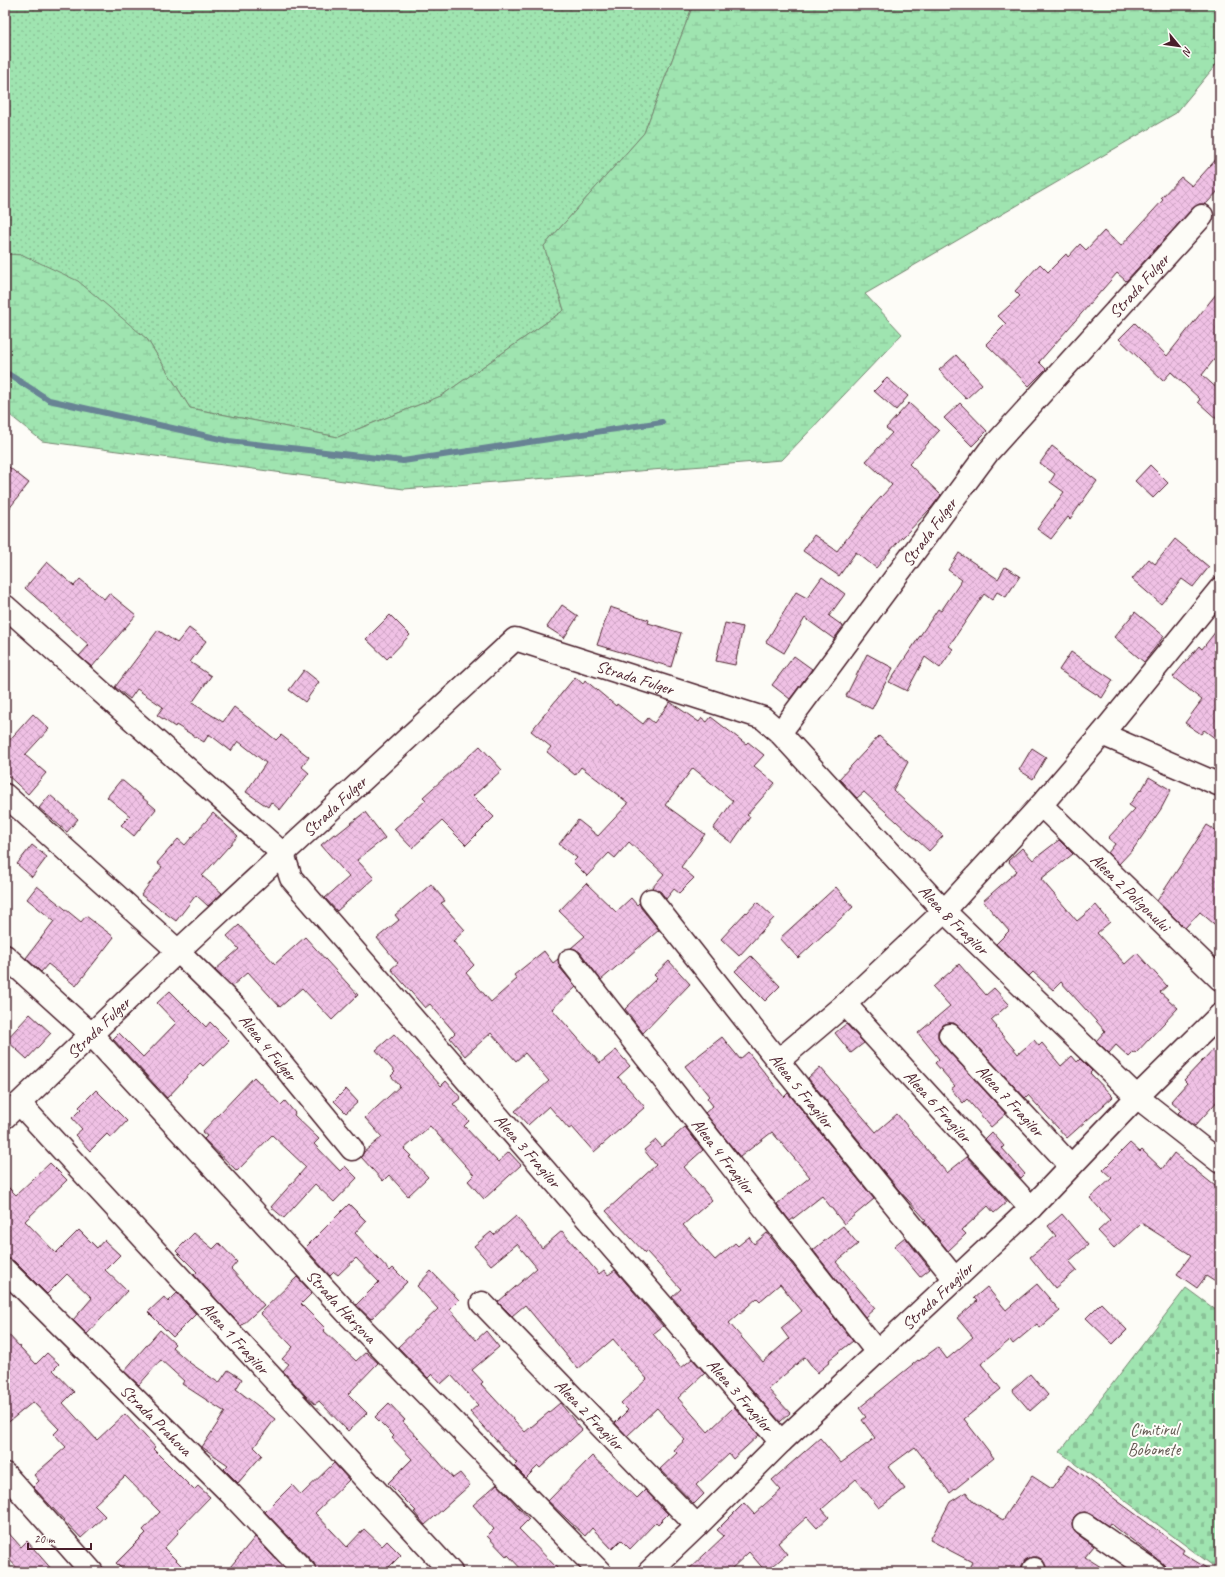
<svg xmlns="http://www.w3.org/2000/svg" width="1225" height="1577" font-family="Caveat,sans-serif">
<style>
.grass{fill:url(#grass-dots);stroke:#74826e}
.wetland{fill:url(#wetland-marsh);stroke:#74826e}
.cemetery{fill:url(#cemetery-stones);stroke:#74826e}
.lines{fill:none;stroke-linecap:round;stroke-linejoin:round}
.stream{stroke:#678394;stroke-width:6}
.building{fill:url(#building-cross-hatch);stroke:#4a1f2b;fill-rule:evenodd}
.street-casing{stroke:#4a1f2b;stroke-width:25}
.street{stroke:#fdfcf7;stroke-width:22}
.labels{text-anchor:middle;stroke-width:4;stroke-linejoin:round;paint-order:stroke}
.street-label{font-size:17px;fill:#4a1f2b;stroke:#fdfcf7}
.park-label{font-size:17px;fill:#645a53;stroke:#fdfcf7}
</style>
<defs>
<pattern id="grass-dots" width="8" height="8" patternUnits="userSpaceOnUse"><rect width="8" height="8" fill="#9fe4b0"/><path d="M2 2h.1M6 6h.1" fill="none" stroke="#8ac398" stroke-width="1.8" stroke-linecap="round"/></pattern>
<pattern id="wetland-marsh" width="20" height="14" patternUnits="userSpaceOnUse"><rect width="20" height="14" fill="#9fe4b0"/><path d="M1 5h8M5 5V1M11 12h8M15 12V8" fill="none" stroke="#8ac398"/></pattern>
<pattern id="cemetery-stones" width="16" height="16" patternUnits="userSpaceOnUse"><rect width="16" height="16" fill="#9fe4b0"/><path d="M2 7V4a2 2 0 0 1 4 0v3zM10 15v-3a2 2 0 0 1 4 0v3z" fill="#8ac398"/></pattern>
<pattern id="building-cross-hatch" width="8" height="8" patternUnits="userSpaceOnUse"><rect width="8" height="8" fill="#f0c1e5"/><path d="M0 0l8 8M0 8l8-8" fill="none" stroke="#cfa5c5"/></pattern>
</defs>
<rect width="100%" height="100%" fill="#fdfcf7"/>
<filter id="ink" filterUnits="userSpaceOnUse"><feTurbulence type="fractalNoise" baseFrequency=".025" numOctaves="2"/><feDisplacementMap in="SourceGraphic" scale="8" xChannelSelector="R" yChannelSelector="G"/><feConvolveMatrix kernelMatrix="1 2 1 2 8 2 1 2 1" color-interpolation-filters="sRGB"/></filter>
<g filter="url(#ink)">
<path class="grass" d="M5,5H693L644,133L544,246L564,310L441,396L338,437L190,408L147,339L23,255L5,254Z"/>
<path class="wetland" d="M693,5H1220V60L1176,113L865,294L902,334L782,460L404,489L42,441L5,411V254L23,255L78,281L147,339L190,408L338,437L441,396L564,310L544,246L644,133Z"/>
<path class="cemetery" d="M1186,1288L1220,1313V1571L1060,1452Z"/>
<g class="lines">
<path class="stream" d="M5,372L49,400L229,441L403,461L662,422"/>
</g>
<path class="building" d="M1220,155V189L1206,204H1199L1193,208L1126,281L1117,273L1039,362L1046,369L1029,386L986,344L1006,324L998,316L1020,296L1015,291L1040,264L1048,272L1066,254L1068,257L1080,244L1086,250L1104,231L1121,246L1163,200L1161,198L1181,177L1192,186Z
M1220,289V352L1202,375L1220,391V422L1198,402L1200,399L1171,372L1163,381L1119,339L1135,323L1167,356Z
M956,355L982,384L966,399L939,370Z
M887,378L908,396L896,410L874,391Z
M909,403L939,431L909,464L941,495L931,508L902,538V537L876,568L856,552L839,576L803,551L814,535L837,551L871,508L892,485L866,461L892,433L886,428Z
M960,403L987,431L972,446L944,418Z
M1052,446L1097,481L1070,519L1068,517L1051,539L1037,529L1064,492L1050,482L1055,474L1040,463Z
M5,464L29,483L5,514Z
M1150,465L1168,483L1153,498L1135,481Z
M1175,539L1209,567L1193,587L1182,579L1161,604L1132,579L1149,559L1155,564Z
M959,553L998,579L1005,567L1020,576L1006,597L997,592L992,600L984,594L949,646L953,649L940,668L925,657L907,691L889,682L938,609L941,611L962,580L948,570Z
M47,562L74,586L80,579L104,599L109,593L136,615L92,667L79,656L89,645L25,588Z
M822,577L845,594L829,616L843,626L834,639L805,618L784,653L766,642L796,592L807,598Z
M562,605L578,616L564,638L547,627Z
M610,607L649,620L648,623L681,633L671,667L597,645Z
M1135,612L1164,636L1144,662L1114,637Z
M390,615L410,635L387,659L366,639Z
M725,623L743,627L735,665L716,661Z
M1220,626V742L1204,730L1201,734L1185,723L1202,700L1173,677L1199,646L1202,649Z
M189,628L206,641L190,662L211,676L192,703L223,722L234,707L276,740L281,735L309,757L302,767L309,773L280,810L271,802L268,807L246,792L266,763L238,741L231,751L209,734L204,742L176,725L175,727L157,715L163,707L137,689L130,699L115,687L158,630L177,643Z
M1071,652L1113,680L1102,698L1059,670Z
M867,654L893,668L872,709L846,696Z
M794,656L812,669L790,699L772,685Z
M304,670L319,682L305,702L289,690Z
M575,677L583,684L585,680L616,706L617,704L643,724L648,718L654,723L670,702L699,722L702,718L707,722L711,717L746,744L748,742L764,755L754,766L775,783L747,815L750,817L732,843L713,829L733,801L693,768L665,805L705,834L681,867L694,878L679,893L674,889L666,899L661,892L656,889L652,888L664,874L629,842L615,858L609,853L587,876L573,862L577,858L559,844L578,820L598,836L628,804L627,802L581,767L575,775L547,752L551,747L531,731Z
M33,714L49,729L25,755L46,773L28,794L5,773V745Z
M879,736L908,762L893,790L943,836L929,851L864,792L857,798L839,779Z
M480,746L502,770L473,796L494,817L466,845L442,821L412,848L394,829L426,800L423,797Z
M1032,748L1046,757L1033,779L1019,770Z
M1149,777L1171,790L1161,809L1134,848L1119,864L1108,853L1115,844L1108,838L1135,809L1129,805L1140,790L1141,791Z
M120,781H123L156,809L134,836L121,825L130,816L107,797Z
M50,795L78,819L67,832L39,808Z
M365,812L385,838L357,860L374,878L337,911L325,898L349,877L321,845L334,834L336,835Z
M213,813L238,836L202,876L222,893L208,906L196,895L176,921L141,895L162,867L157,863L178,839L185,845Z
M1207,825L1220,833V929L1200,912L1185,928L1157,901Z
M1059,840L1073,854L1041,879L1077,921L1096,905L1110,922L1097,933L1125,964L1137,953L1167,986L1160,992L1178,1008L1136,1053L1134,1052L1129,1057L1116,1045L1109,1053L1096,1041L1105,1031L1061,982L1053,990L1033,972L1029,976L996,944L1009,931L983,901L1017,871L1008,861L1022,848L1033,860Z
M32,845L47,857L32,877L17,864Z
M586,883L616,912L631,898L637,905L639,903L641,908L659,930L601,980L580,952L575,949L571,948L585,936L559,911Z
M431,884L445,901L441,903L465,930L453,941L474,965L466,973L491,1002L517,979L514,975L544,951L553,963L558,959L560,968L576,987L552,1009L600,1063L616,1050L630,1066L618,1077L645,1107L594,1152L572,1127L569,1129L549,1106L528,1125L515,1111L549,1081L525,1053L516,1061L491,1033L465,1056L450,1038L455,1033L430,1004L425,1008L391,969L398,963L377,938L399,920L395,915Z
M37,886L81,922L86,916L114,937L76,986L48,964L41,972L26,958L54,921L27,899Z
M836,887L853,907L798,958L780,938Z
M757,902L774,918L739,956L721,939L746,912L747,913Z
M239,925L275,964L305,937L358,995L332,1020L302,988L280,1007L248,972L232,986L215,970L239,949L227,936Z
M751,956L780,986L765,1001L735,971Z
M669,961L690,984L643,1033L625,1009L657,978L654,975Z
M959,964L986,995L994,988L1009,1004L991,1020L997,1027L996,1028L1018,1054L1034,1040L1039,1046L1042,1043L1061,1066L1072,1056L1077,1062L1080,1059L1092,1071L1090,1073L1113,1097L1067,1138L1028,1095L1025,1098L959,1027L954,1023H948L942,1026L938,1031V1037L941,1043L1006,1114L991,1127L967,1099L963,1103L951,1089L955,1086L935,1063L939,1059L918,1033L950,1006L933,987Z
M170,991L206,1027L210,1022L229,1041L203,1066L200,1063L167,1098L113,1039L119,1033L143,1057L176,1023L157,1003Z
M30,1014L51,1033L27,1059L6,1040Z
M846,1024L864,1043L851,1053L835,1033Z
M394,1034L441,1086L446,1081L461,1098L453,1104L469,1121L464,1126L498,1162L509,1152L521,1165L484,1199L468,1181L474,1175L430,1126L404,1149L411,1156L409,1157L428,1177L408,1196L389,1175L383,1181L361,1157L364,1152L382,1137L365,1118L400,1086L391,1076L395,1072L376,1050Z
M722,1037L740,1059L748,1052L784,1097L788,1093L874,1199L844,1224L822,1196L790,1221L777,1204L810,1177L772,1132L740,1157L705,1113L713,1106L707,1098L709,1096L685,1066Z
M1220,1042V1098L1195,1126L1178,1113L1181,1110L1171,1101L1187,1083L1184,1080Z
M820,1067L876,1132L897,1114L947,1173L967,1157L1002,1195L1007,1202L994,1213L988,1206L962,1230L966,1234L948,1251L924,1221L926,1220L898,1189L808,1078Z
M254,1077L281,1105L285,1101L295,1113L294,1115L319,1139L314,1144L340,1171L345,1166L357,1178L334,1202L315,1184L284,1218L271,1207L306,1167L272,1135L237,1171L204,1139L207,1136L202,1132Z
M346,1089L358,1102L346,1113L334,1101Z
M96,1090L127,1121L111,1138L107,1134L90,1151L75,1135L82,1129L72,1118L81,1109L79,1107Z
M685,1127L703,1150L684,1167L712,1200L683,1225L715,1260L735,1243L738,1246L749,1237L754,1244L767,1233L853,1341L829,1360L830,1362L817,1373L805,1357L768,1389L790,1413L780,1422L672,1297L681,1289L646,1251L645,1253L606,1211L656,1165L644,1150L656,1140L662,1147ZM780,1284L802,1311L781,1328L789,1339L763,1362L729,1323L757,1298L760,1301Z
M992,1132L1004,1146L1002,1148L1025,1174L1021,1178L985,1139Z
M1130,1143L1140,1152L1142,1150L1162,1169L1174,1153L1220,1190V1285L1206,1276L1197,1288L1177,1274L1191,1255L1141,1223L1114,1248L1098,1231L1110,1220L1090,1198L1112,1178L1103,1170Z
M50,1163L67,1180L25,1221L56,1253L79,1230L97,1248L104,1240L120,1255L105,1270L127,1291L87,1334L73,1320L92,1298L67,1274L47,1294L14,1261L5,1258V1184L16,1195Z
M349,1204L366,1221L355,1233L390,1271L393,1268L407,1282L371,1319L356,1305L379,1282L356,1258L338,1275L334,1272L330,1276L305,1248Z
M1062,1214L1088,1245L1069,1261L1077,1270L1055,1288L1030,1257L1056,1236L1048,1226Z
M516,1216L542,1248L562,1231L599,1274L604,1270L608,1275L615,1270L663,1326L653,1334L681,1368L692,1359L705,1373L678,1398L708,1432L734,1407L759,1435L733,1459L729,1454L696,1485L704,1494L694,1504L660,1469L677,1453L674,1450L685,1440L657,1408L627,1436L615,1423L628,1410L621,1403L647,1379L613,1339L578,1369L525,1305L512,1316L498,1302L537,1268L517,1244L491,1265L474,1246L491,1232L494,1235Z
M843,1226L858,1244L836,1262L875,1308L865,1317L813,1250Z
M194,1233L213,1249L219,1243L237,1262L231,1269L264,1305L241,1326L194,1275L197,1272L176,1251Z
M905,1237L930,1269L920,1277L894,1246Z
M431,1271L459,1300L450,1309L476,1340L486,1331L499,1347L472,1370L483,1382L481,1384L525,1432L560,1403L582,1430L540,1468L538,1466L526,1478L514,1466L517,1463L470,1412L478,1405L451,1375L441,1384L432,1374L428,1378L398,1347L438,1309L417,1286Z
M297,1277L312,1293L301,1304L325,1328L323,1330L356,1361L366,1352L378,1363L348,1394L367,1413L348,1431L319,1401L315,1404L306,1396L283,1371L289,1364L282,1359L293,1347L260,1313Z
M1037,1284L1060,1311L1040,1328L1037,1324L1013,1344L1010,1340L981,1364L1001,1389L964,1419L994,1458L950,1493L915,1447L888,1467L905,1489L879,1508L856,1479L822,1509L829,1517L817,1528L807,1517L778,1543L787,1554L766,1572L749,1552L728,1572H686L724,1536L717,1530L744,1503L754,1514L781,1490L772,1480L820,1438L841,1463L875,1438L862,1420L866,1417L859,1408L918,1360L919,1361L938,1347L947,1359L973,1337L957,1318L977,1301L974,1298L987,1287L1006,1310Z
M177,1293L196,1314L173,1337L148,1312L164,1297L168,1302Z
M1101,1303L1127,1330L1113,1344L1086,1318Z
M160,1330L175,1344L172,1347L190,1363L219,1383L228,1370L242,1379L236,1389L275,1419L254,1447L262,1455L238,1483L224,1469L228,1465L202,1447L225,1412L182,1384L184,1381L161,1360L139,1385L124,1371Z
M5,1331L36,1364L47,1353L59,1364L53,1370L74,1392L63,1403L97,1440L125,1414L155,1447L153,1449L194,1490L198,1486L210,1497L178,1530L179,1532L164,1548L188,1572H125L116,1563L146,1533L143,1530L160,1512L125,1476L94,1505L105,1516L81,1538L33,1487L39,1481L34,1475L66,1447L54,1434L59,1429L33,1402L5,1425Z
M1030,1374L1048,1395L1030,1411L1012,1390Z
M389,1403L405,1420L403,1422L433,1454H432L453,1478L460,1473L470,1485L425,1525L414,1512L416,1511L388,1483L412,1459L392,1438L394,1436L375,1417Z
M592,1456L637,1498L645,1490L668,1514L658,1524L656,1522L630,1549L621,1540L612,1549L592,1528L585,1536L548,1501Z
M334,1463L349,1480L315,1513L347,1547L364,1529L382,1546L387,1541L401,1555L384,1572H317L314,1563L265,1512L292,1485L301,1495Z
M1069,1465L1184,1550L1182,1553L1213,1572H1166L1165,1566L1161,1562L1110,1523L1108,1526L1091,1514L1085,1512L1079,1513L1074,1517L1072,1523L1073,1529L1077,1534L1094,1546L1085,1557L1109,1572H1046V1566L1043,1560L1038,1557H1032L1025,1560L1022,1565L1021,1572H967L972,1562L930,1540L950,1502L966,1492L974,1502L1003,1520L1032,1476L1052,1489Z
M497,1484L529,1519L519,1529L561,1572H524L508,1555L507,1557L487,1536L494,1529L473,1505Z
M5,1529L21,1547L27,1541L54,1572H21L5,1555Z
M255,1537L288,1572H226Z"/>
<g class="lines">
<defs>
<g id="street">
<path id="s1" d="M5,606L283,854L291,878L781,1442"/>
<path id="s2" d="M780,733L989,451L1202,216"/>
<path d="M1102,734L1220,785"/>
<path id="s3" d="M5,795L178,951L236,1008L352,1149"/>
<path id="s4" d="M1041,805L1220,979"/>
<path id="s5" d="M651,900L778,1061L955,1279"/>
<path id="s6" d="M5,956L91,1034L348,1314L600,1572"/>
<path id="s7" d="M570,960L877,1352"/>
<path id="s8" d="M845,1004L1031,1208"/>
<path id="s9" d="M950,1035L1071,1166"/>
<path d="M778,1061L845,1004L944,911L1041,805L1102,734L1220,589"/>
<path id="s10" d="M20,1104L451,1572"/>
<path id="s11" d="M5,1117L178,951L515,639L763,718L780,733L944,911L1137,1097L1220,1162"/>
<path id="s12" d="M5,1270L230,1493L305,1572"/>
<path id="s13" d="M482,1303L697,1526"/>
<path d="M5,1474L92,1572"/>
<path d="M1084,1524L1154,1572"/>
<path id="s14" d="M649,1572L697,1526L781,1442L1031,1208L1137,1097L1220,1015"/>
<path d="M1033,1572L1034,1569"/>
</g>
</defs>
<use href="#street" class="street-casing"/>
<use href="#street" class="street"/>
</g>
</g>
<g class="labels">
<g class="street-label">
<text dy="6" stroke="none"><textPath href="#s2" startOffset="574">Strada Fulger</textPath></text>
<text dy="6" stroke="none"><textPath href="#s2" startOffset="250">Strada Fulger</textPath></text>
<text dy="6" stroke="none"><textPath href="#s11" startOffset="825">Strada Fulger</textPath></text>
<text dy="6" stroke="none"><textPath href="#s11" startOffset="453">Strada Fulger</textPath></text>
<text dy="6" stroke="none"><textPath href="#s4" startOffset="125">Aleea 2 Poligonului</textPath></text>
<text dy="6" stroke="none"><textPath href="#s11" startOffset="1237">Aleea 8 Fragilor</textPath></text>
<text dy="6" stroke="none"><textPath href="#s11" startOffset="129">Strada Fulger</textPath></text>
<text dy="6" stroke="none"><textPath href="#s3" startOffset="365">Aleea 4 Fulger</textPath></text>
<text dy="6" stroke="none"><textPath href="#s5" startOffset="243">Aleea 5 Fragilor</textPath></text>
<text dy="6" stroke="none"><textPath href="#s9" startOffset="89">Aleea 7 Fragilor</textPath></text>
<text dy="6" stroke="none"><textPath href="#s8" startOffset="138">Aleea 6 Fragilor</textPath></text>
<text dy="6" stroke="none"><textPath href="#s1" startOffset="759">Aleea 3 Fragilor</textPath></text>
<text dy="6" stroke="none"><textPath href="#s7" startOffset="249">Aleea 4 Fragilor</textPath></text>
<text dy="6" stroke="none"><textPath href="#s14" startOffset="399">Strada Fragilor</textPath></text>
<text dy="6" stroke="none"><textPath href="#s6" startOffset="486">Strada Hârșova</textPath></text>
<text dy="6" stroke="none"><textPath href="#s10" startOffset="318">Aleea 1 Fragilor</textPath></text>
<text dy="6" stroke="none"><textPath href="#s1" startOffset="1083">Aleea 3 Fragilor</textPath></text>
<text dy="6" stroke="none"><textPath href="#s13" startOffset="155">Aleea 2 Fragilor</textPath></text>
<text dy="6" stroke="none"><textPath href="#s12" startOffset="213">Strada Prahova</textPath></text>
</g>
<g class="park-label">
<text x="1154" y="1435">Cimitirul<tspan x="1154" dy="20">Bobonete</tspan></text>
</g>
</g>
<rect width="1225" height="1577" fill="none" stroke="#fdfcf7" stroke-width="20"/>
<rect x="10" y="10" width="1205" height="1557" fill="none" stroke="#4a1f2b" stroke-width="1.5" filter="url(#ink)"/>
<g transform="translate(1179 46) rotate(119)" stroke="#fdfcf7" stroke-width="3" paint-order="stroke">
<path d="M0-3L7 15L0 10L-7 15Z" fill="#4a1f2b"/>
<text y="-6" font-size="11" font-weight="bold" text-anchor="middle" fill="#4a1f2b">N</text>
</g>
<path d="M28 1543v6h63v-6" fill="none" stroke="#4a1f2b" stroke-width="2"/>
<text x="34" y="1543" font-size="12" fill="#4a1f2b" stroke="#fdfcf7" stroke-width="3" paint-order="stroke">20 m</text>
</svg>
